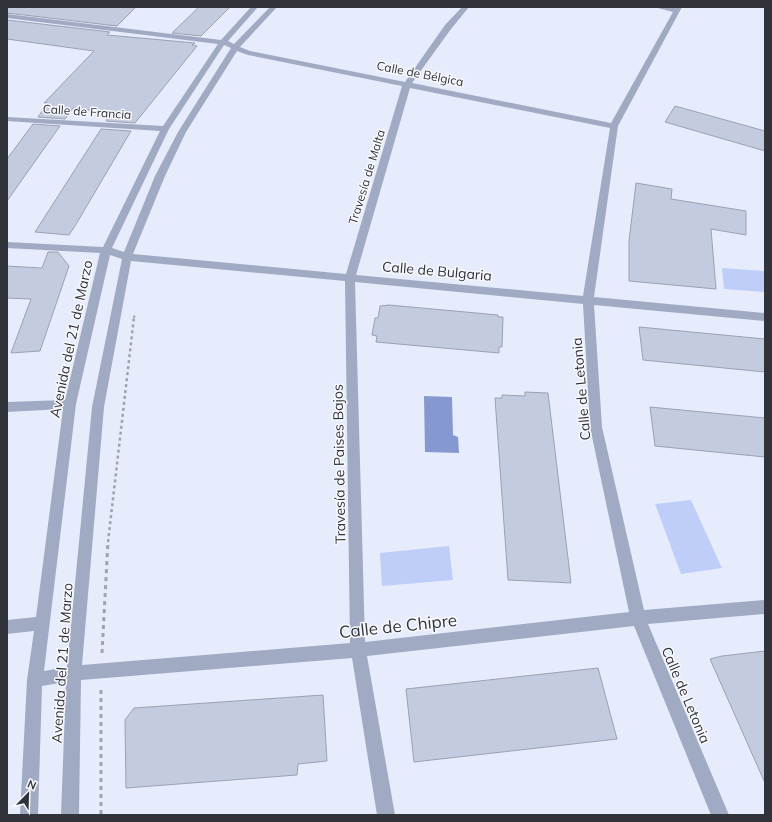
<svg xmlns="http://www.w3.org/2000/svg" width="772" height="822" font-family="Mulish,sans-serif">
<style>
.green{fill:#bfcef9}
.water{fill:#8698d0}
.building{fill:#c3cbde;stroke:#9ba1b4}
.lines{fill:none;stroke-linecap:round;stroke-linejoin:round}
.path-far2{stroke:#9ea3af;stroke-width:2;stroke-dasharray:2.5 2.5;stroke-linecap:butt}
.path-far1{stroke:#9ea3af;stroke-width:2.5;stroke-dasharray:3 3;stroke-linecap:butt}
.path{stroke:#9ea3af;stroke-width:3;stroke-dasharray:4 4;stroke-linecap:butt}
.street{fill:#a1aac3;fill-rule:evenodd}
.labels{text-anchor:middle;stroke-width:3;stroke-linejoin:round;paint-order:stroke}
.far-street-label{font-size:12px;fill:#30333a;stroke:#f8f9fd}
.street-label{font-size:14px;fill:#30333a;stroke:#f8f9fd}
.near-street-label{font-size:17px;fill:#30333a;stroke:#f8f9fd}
</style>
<rect width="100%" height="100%" fill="#e6ecfc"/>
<path class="green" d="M722,268L765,271V292L724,289Z
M691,500L722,568L681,574L655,504Z
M449,546L453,580L382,586L380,553Z"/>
<path class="water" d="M424,396L452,397L453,435L458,437L459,453L425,452Z"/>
<path class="building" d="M7,7H136L117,26L7,13Z
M199,7H230L201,36L172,33Z
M7,20L110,32L107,35L195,43L192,45L197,46L135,123L106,121L111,113L73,108L65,119L38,117L48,103H44L94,51L7,39Z
M675,106L765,131V151L665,122Z
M33,124L60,126L7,201V159Z
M101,129L131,131L75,226L69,235L35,232Z
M636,183L672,189L671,199L746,211V235L711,229L716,289L629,281V241Z
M48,252H58L69,266L40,351L11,353L31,299L7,298V266L42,268Z
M389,305L498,315V317H503L502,347H499V353L376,342L377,336L372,335L375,318H378L380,306Z
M639,327L765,339V372L643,360Z
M525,392L548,393L571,583L508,580L495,398H502V395L525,396Z
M650,407L765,418V457L655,446Z
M765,651V783L710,659L722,656Z
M598,668L617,739L414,762L406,689Z
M323,695L327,761L298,764L297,775L126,788L125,720L134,708Z"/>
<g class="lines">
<path class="path-far2" d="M134,318L135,313"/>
<path class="path-far1" d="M108,542L134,317"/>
<path class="path" d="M102,653L108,541
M101,690V815"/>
<path class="street" d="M251,7H258L228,41L234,44L270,7H277L240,47L250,51L405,82L445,25L462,7H469L451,29L412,83L611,123L673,12L654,7H682L618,126L594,297L765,313V321L594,305L602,427L644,610L765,600V614L648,624L729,815H711L634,626L367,656L395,815H377L352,658L81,680L79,815H61L66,682L42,686L38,815H20L27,680L34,631L7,634V620L36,617L63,409L7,412V402L65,400L100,253L7,248V242L103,247L160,131L7,121V117L163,126L218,44L7,18V14L221,40ZM224,45L231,48L178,132L155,176L124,252L112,248L169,129ZM237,51L248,55L402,86L346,274L133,254L165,176L186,132ZM410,88L610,128L583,296L356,275ZM110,255L122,259L92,407L67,667L44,671L76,404ZM131,261L345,281L350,643L82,665L104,407ZM355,282L583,304L590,427L629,612L365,642Z"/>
</g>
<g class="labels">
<g class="far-street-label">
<text transform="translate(420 74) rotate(11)" y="4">Calle de Bélgica</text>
<text transform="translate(87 112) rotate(4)" y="4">Calle de Francia</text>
<text transform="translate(367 177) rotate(-73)" y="4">Travesía de Malta</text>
</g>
<g class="street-label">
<text transform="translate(437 271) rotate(5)" y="5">Calle de Bulgaria</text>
<text transform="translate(71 339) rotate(-78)" y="5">Avenida del 21 de Marzo</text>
<text transform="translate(581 389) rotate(-95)" y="5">Calle de Letonia</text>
<text transform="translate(339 464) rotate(-91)" y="5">Travesía de Paises Bajos</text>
<text transform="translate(62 663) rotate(-86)" y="5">Avenida del 21 de Marzo</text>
<text transform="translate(686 695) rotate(67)" y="5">Calle de Letonia</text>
</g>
<g class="near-street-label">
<text transform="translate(398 626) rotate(-6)" y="6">Calle de Chipre</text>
</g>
</g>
<rect width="772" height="822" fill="none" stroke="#30333a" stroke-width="16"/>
<g transform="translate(28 794) rotate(23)" stroke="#f8f9fd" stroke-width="3" paint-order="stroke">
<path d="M0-3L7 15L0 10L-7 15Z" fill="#30333a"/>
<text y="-6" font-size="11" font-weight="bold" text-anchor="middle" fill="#30333a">N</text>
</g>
</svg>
